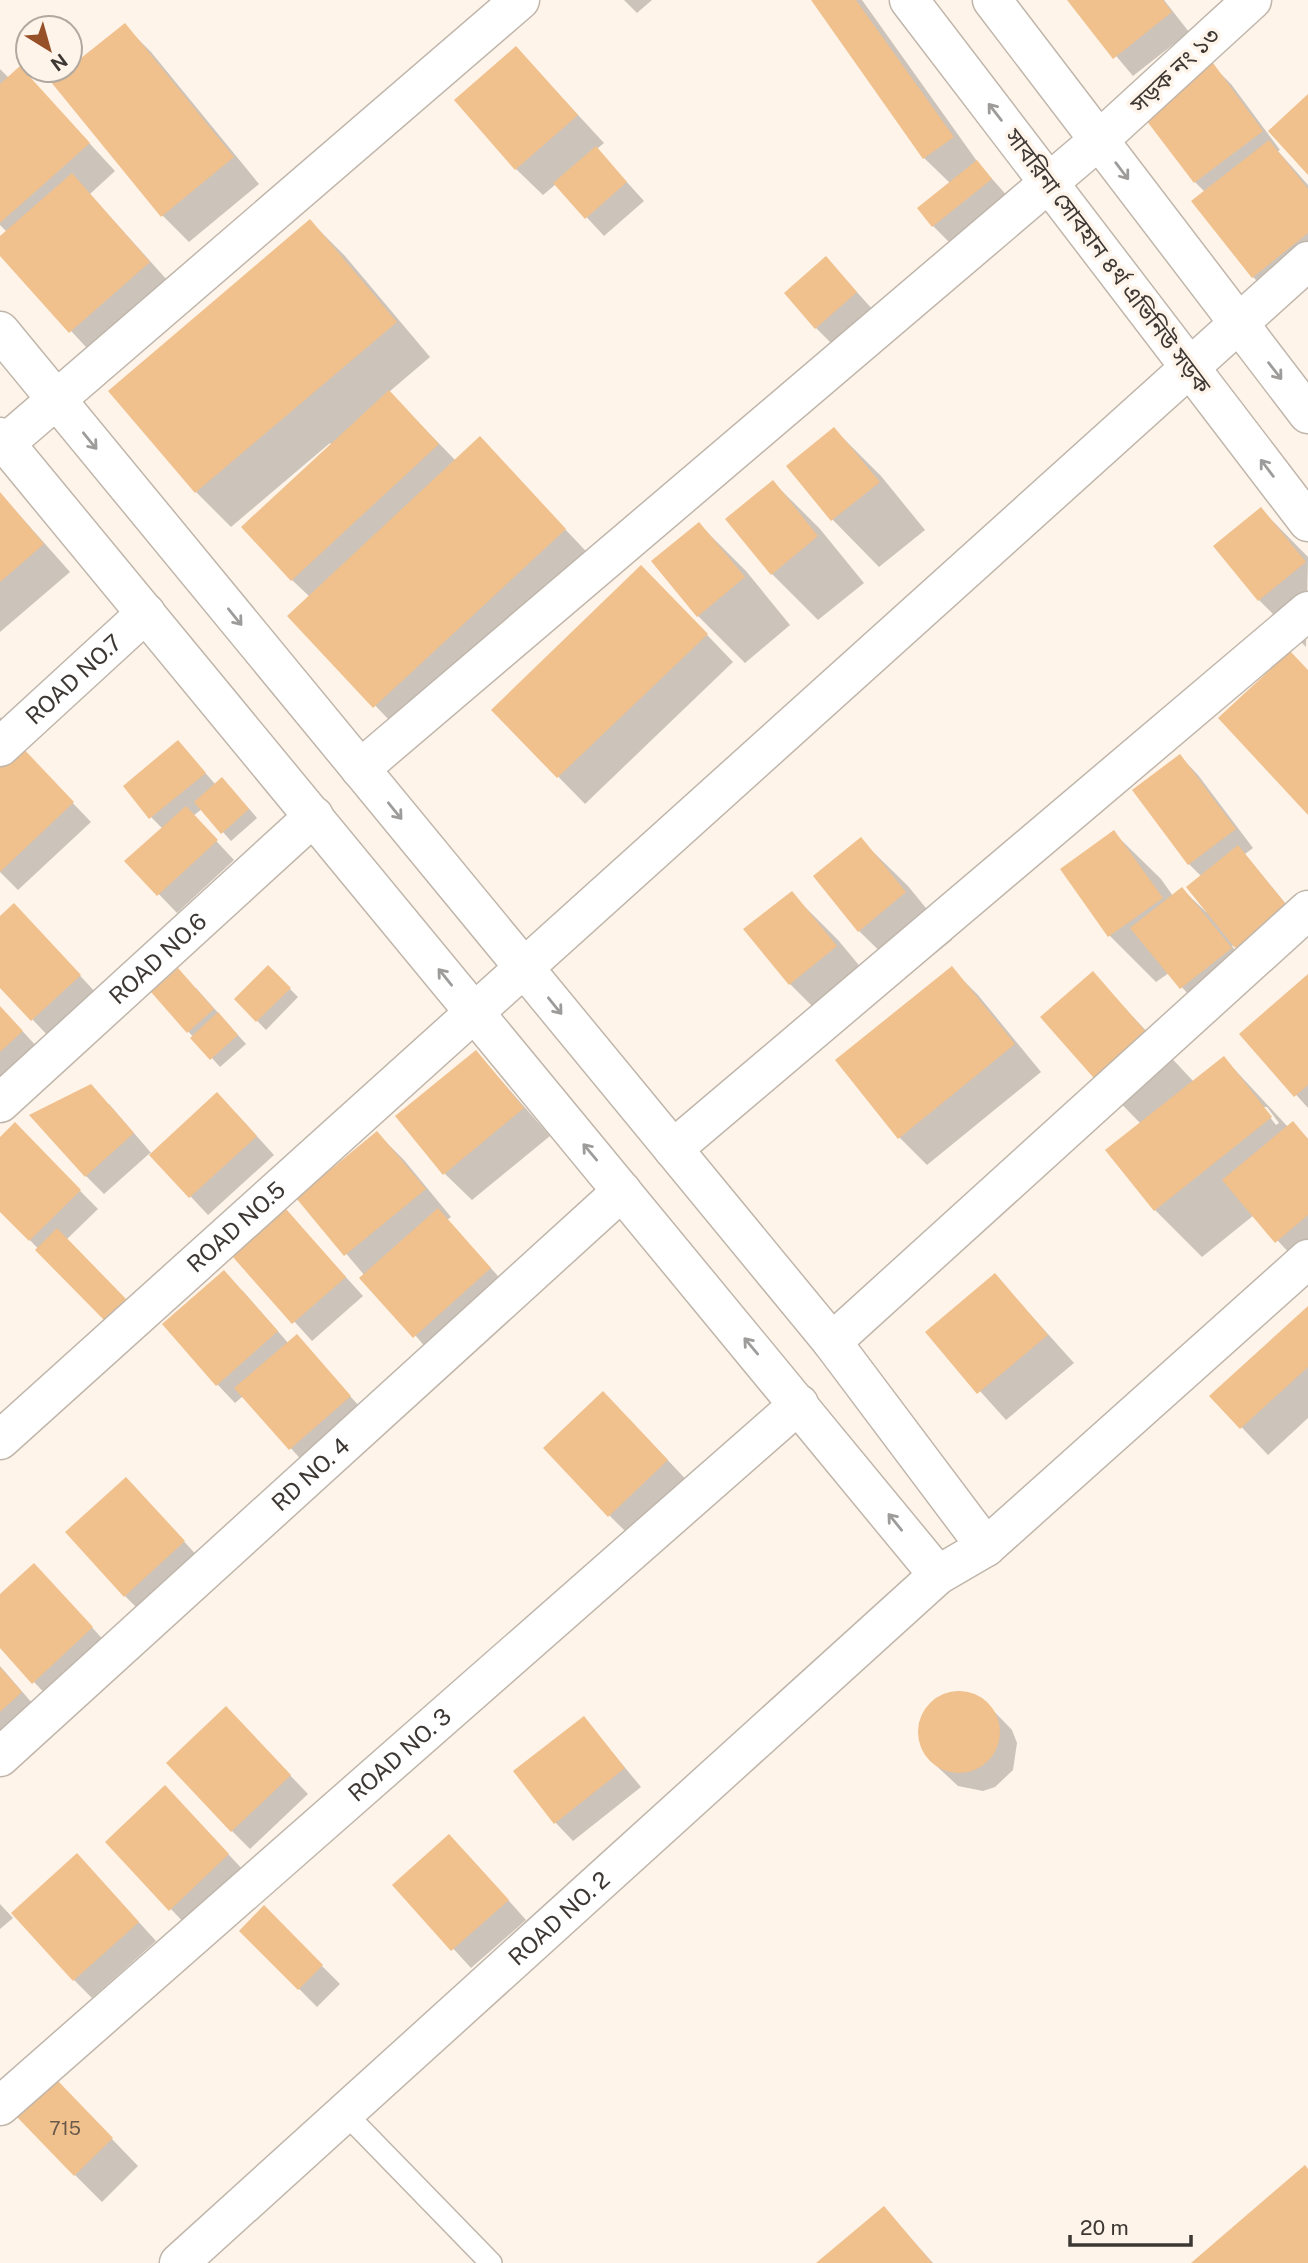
<svg xmlns="http://www.w3.org/2000/svg" width="1308" height="2263" font-family="'Public Sans','Noto Sans Bengali',sans-serif">
<style>
.shadow{fill:#0003;fill-rule:evenodd}
.building{fill:#f0c08d}
.lines{fill:none;stroke-linecap:round;stroke-linejoin:round}
.lane-casing{stroke:#c0b6ab;stroke-width:24}
.street-casing{stroke:#c0b6ab;stroke-width:41}
.secondary-casing{stroke:#c0b6ab;stroke-width:41}
.lane{stroke:#fff;stroke-width:21}
.street{stroke:#fff;stroke-width:38}
.secondary{stroke:#fff;stroke-width:38}
.oneway{stroke:#9e9c9a}
.labels{text-anchor:middle;stroke-width:7;stroke-linejoin:round;paint-order:stroke}
.number-label{font-size:19px;fill:#6a5a4a}
.street-label{font-size:23px;fill:#3d3834;stroke:#fff4e9}
</style>
<rect width="100%" height="100%" fill="#fff4e9"/>
<path class="shadow" d="M624,0H652L637,13Z
M813,0H862L979,164L1009,198L951,244L933,226L950,183L924,158Z
M1069,0H1164L1189,32L1133,76Z
M124,25L151,52L259,184L189,242L162,215Z
M516,48L604,143L597,149L644,201L604,236L556,184L543,195L516,169Z
M1213,66L1231,84L1280,150L1278,151L1308,185V282L1280,304L1253,277L1194,202L1205,192L1195,182Z
M20,68L115,171L90,194L176,290L97,359L0,254V239L7,232L0,225V69L9,78Z
M310,221L345,256L430,357L389,392L456,461L480,439L599,565L409,741L290,616L310,597L292,580L332,445L330,443L231,527L196,492Z
M826,258L874,311L834,346L816,328Z
M834,429L881,476L925,530L879,567L833,520L789,466Z
M773,482L820,529L864,583L818,620L772,574Z
M0,493L70,572L0,632Z
M1261,509L1308,557L1306,647L1259,600L1215,546Z
M699,524L746,571L790,625L745,663L698,616Z
M668,594L733,662L585,804L493,710Z
M0,717L23,742L18,746L91,822L18,890L0,872Z
M178,742L216,785L231,788L257,818L231,841L202,809L193,816L234,860L177,913L127,861L163,829L151,817Z
M1180,756L1198,775L1253,848L1245,854L1304,926L1255,965L1234,945L1232,946L1248,967L1199,1006L1169,973L1156,982L1109,935L1114,833L1161,879L1173,896L1182,889L1206,912L1207,911L1202,877L1189,864Z
M861,840L908,886L952,940L906,977L859,931Z
M791,893L838,940L883,994L837,1031L790,984Z
M0,919L32,924L98,995L50,1038L0,985Z
M268,967L298,997L266,1030L236,999Z
M951,968L978,995L1041,1072L927,1165L900,1138L837,1061Z
M1093,974L1194,1082L1224,1058L1288,1127L1292,1123L1308,1139V1264L1303,1268L1254,1215L1202,1257L1155,1210L1141,1124L1102,1084ZM1262,1107H1267L1279,1123L1276,1125Z
M1308,976V1108L1242,1034Z
M196,988L246,1044L220,1067L153,992Z
M0,1007L40,1050L0,1086Z
M476,1052L550,1136L472,1200L445,1174Z
M109,1104L152,1154L236,1113L274,1155L208,1215L150,1153L104,1194L86,1176Z
M15,1125L98,1209L66,1240L143,1319L124,1338L0,1209V1139Z
M377,1133L404,1160L451,1217L447,1220L508,1287L432,1355L299,1198Z
M286,1211L363,1296L312,1341L235,1256Z
M995,1275L1074,1363L1006,1420L927,1332Z
M242,1290L289,1344L297,1337L368,1416L308,1467L243,1396L235,1403L217,1384Z
M1308,1308V1418L1268,1455L1212,1396Z
M630,1420L694,1488L636,1542L609,1515Z
M144,1498L202,1561L143,1614L125,1596Z
M52,1584L110,1647L52,1701L0,1646V1597Z
M0,1666L39,1711L0,1746Z
M959,1691L984,1701L1012,1730L1017,1743L1013,1770L995,1787L983,1791L958,1786L929,1759L923,1749L919,1723L924,1711L946,1694Z
M584,1718L641,1787L573,1841L555,1822Z
M244,1727L308,1794L250,1849L232,1831Z
M183,1806L246,1873L189,1928L107,1842Z
M467,1854L526,1920L471,1968L395,1885Z
M95,1874L156,1941L92,1998L74,1980Z
M0,1904L13,1918L0,1929Z
M264,1908L340,1984L317,2007L242,1931Z
M83,2109L138,2166L102,2202L75,2175Z
M884,2208L933,2263H818Z"/>
<path class="building" d="M811,0H856L954,137L923,159Z
M1067,0H1163L1172,12L1113,59Z
M125,23L234,157L161,217L51,82Z
M516,46L578,115L515,170L454,100Z
M1213,63L1263,131L1194,183L1143,116Z
M20,66L90,143L0,223V84Z
M1308,94V175L1268,131Z
M1269,140L1308,189V233L1252,278L1191,201Z
M596,146L627,182L585,219L553,183Z
M977,160L992,179L932,227L917,208Z
M72,173L150,262L69,333L0,256V236Z
M310,219L397,322L195,493L108,391Z
M826,256L857,292L815,329L784,293Z
M389,390L439,444L291,581L241,527Z
M834,427L880,482L831,521L786,466Z
M480,436L566,529L373,708L287,616Z
M773,480L818,536L771,575L725,519Z
M0,492L44,544L0,582Z
M1261,507L1306,562L1258,601L1213,546Z
M699,522L745,577L697,617L651,561Z
M641,565L708,634L557,778L491,710Z
M1290,651L1308,670V815L1218,718Z
M178,740L206,773L149,819L123,786Z
M19,744L74,802L0,872V763Z
M1180,754L1236,829L1188,865L1132,790Z
M222,777L249,809L221,834L194,802Z
M186,806L218,840L157,896L124,861Z
M1114,830L1163,898L1108,937L1060,869Z
M861,837L906,892L858,932L813,876Z
M1238,845L1288,907L1235,948L1186,887Z
M1182,887L1232,948L1180,989L1130,928Z
M792,891L837,946L789,985L743,929Z
M14,903L81,975L31,1021L0,988V916Z
M268,965L291,988L256,1022L234,999Z
M952,966L1015,1044L898,1139L835,1060Z
M178,968L214,1009L187,1033L151,992Z
M1093,971L1153,1040L1100,1085L1040,1017Z
M1308,974V1085L1294,1097L1239,1034Z
M0,1006L23,1031L0,1052Z
M218,1012L238,1035L210,1060L190,1038Z
M476,1050L524,1108L443,1175L395,1116Z
M1224,1056L1272,1117L1154,1211L1105,1150Z
M91,1084L134,1133L85,1177L29,1115Z
M217,1092L257,1136L189,1198L149,1155Z
M1293,1121L1308,1139V1215L1275,1243L1222,1180Z
M15,1122L81,1190L29,1241L0,1212V1137Z
M377,1131L426,1189L344,1256L296,1198Z
M438,1208L491,1268L413,1338L359,1278Z
M286,1209L346,1277L292,1324L232,1256Z
M57,1228L126,1299L105,1321L35,1250Z
M224,1270L278,1331L216,1386L162,1324Z
M995,1273L1048,1335L977,1394L925,1332Z
M1308,1306V1367L1240,1429L1209,1396Z
M297,1334L351,1396L289,1450L234,1388Z
M603,1391L668,1460L608,1517L543,1448Z
M126,1477L185,1541L124,1597L65,1532Z
M34,1563L93,1627L32,1684L0,1648V1594Z
M0,1667L22,1692L0,1712Z
M918 1732a41 41 0 1 1 82 0a41 41 0 1 1-82 0Z
M226,1706L291,1775L231,1832L166,1763Z
M584,1716L625,1768L554,1824L513,1771Z
M165,1785L229,1854L169,1911L105,1842Z
M449,1834L509,1900L451,1951L392,1885Z
M77,1853L139,1922L73,1981L11,1913Z
M264,1905L323,1965L298,1990L239,1931Z
M56,2079L113,2138L74,2176L17,2117Z
M1305,2165L1308,2169V2263H1191Z
M884,2206L932,2263H816Z"/>
<g class="lines">
<defs>
<path id="lane" d="M345,2113L491,2263"/>
<g id="street">
<path d="M0,331L832,1342L986,1547"/>
<path d="M0,437L938,1575"/>
<path d="M0,448L520,0"/>
<path id="s1" d="M0,747L146,613"/>
<path d="M360,769L1099,140L1252,0"/>
<path id="s2" d="M0,1103L314,816"/>
<path d="M673,1149L1308,611"/>
<path d="M832,1342L1308,910"/>
<path id="s3" d="M0,1440L1308,261"/>
<path id="s4" d="M0,1757L622,1191"/>
<path id="s5" d="M0,2106L799,1404"/>
<path id="s6" d="M179,2263L938,1575L986,1547L1308,1259"/>
</g>
<path id="secondary" d="M909,0L1308,522
M992,0L1308,414"/>
</defs>
<use href="#lane" class="lane-casing"/>
<use href="#street" class="street-casing"/>
<use href="#secondary" class="secondary-casing"/>
<use href="#lane" class="lane"/>
<use href="#street" class="street"/>
<use href="#secondary" class="secondary"/>
</g>
<defs><path id="oneway-shaft" d="M-6 0H5M1.5-3L5.5 0L1.5 3" fill="none" stroke-width="1.6" stroke-linecap="round" stroke-linejoin="round" transform="scale(1.75)"/></defs>
<g class="oneway">
<use href="#oneway-shaft" transform="translate(995 112) rotate(-128)"/>
<use href="#oneway-shaft" transform="translate(1122 171) rotate(53)"/>
<use href="#oneway-shaft" transform="translate(1275 371) rotate(52)"/>
<use href="#oneway-shaft" transform="translate(90 441) rotate(51)"/>
<use href="#oneway-shaft" transform="translate(1267 468) rotate(-127)"/>
<use href="#oneway-shaft" transform="translate(235 617) rotate(51)"/>
<use href="#oneway-shaft" transform="translate(395 811) rotate(51)"/>
<use href="#oneway-shaft" transform="translate(445 977) rotate(-129)"/>
<use href="#oneway-shaft" transform="translate(555 1006) rotate(51)"/>
<use href="#oneway-shaft" transform="translate(590 1152) rotate(-130)"/>
<use href="#oneway-shaft" transform="translate(751 1346) rotate(-130)"/>
<use href="#oneway-shaft" transform="translate(895 1522) rotate(-129)"/>
</g>
<g class="labels">
<g class="number-label">
<text x="65" y="2135">715</text>
</g>
<g class="street-label">
<text transform="translate(1175 70) rotate(-43)" y="8">সড়ক নং ১৩</text>
<text transform="translate(1108 261) rotate(53)" y="8">সাবরিনা সোবহান ৪র্থ এভিনিউ সড়ক</text>
<text dy="8" stroke="none"><textPath href="#s1" startOffset="100">ROAD NO.7</textPath></text>
<text dy="8" stroke="none"><textPath href="#s2" startOffset="214">ROAD NO.6</textPath></text>
<text dy="8" stroke="none"><textPath href="#s3" startOffset="318">ROAD NO.5</textPath></text>
<text dy="8" stroke="none"><textPath href="#s4" startOffset="420">RD NO. 4</textPath></text>
<text dy="8" stroke="none"><textPath href="#s5" startOffset="532">ROAD NO. 3</textPath></text>
<text dy="8" stroke="none"><textPath href="#s6" startOffset="513">ROAD NO. 2</textPath></text>
</g>
</g>
<g transform="translate(49 49) rotate(143)"><circle r="33" fill="#fff4e9" stroke="#b1a9a1" stroke-width="2"/>
<path d="M0-5L12 26L0 18L-12 26Z" fill="#975129"/>
<text y="-10" font-size="19" font-weight="bold" text-anchor="middle" fill="#3d3834">N</text>
</g>
<path d="M1070 2235v10h121v-10" fill="none" stroke="#3d3834" stroke-width="3.5"/>
<text x="1080" y="2235" font-size="21" fill="#3d3834" stroke="#fff4e9" stroke-width="5" paint-order="stroke">20 m</text>
</svg>
